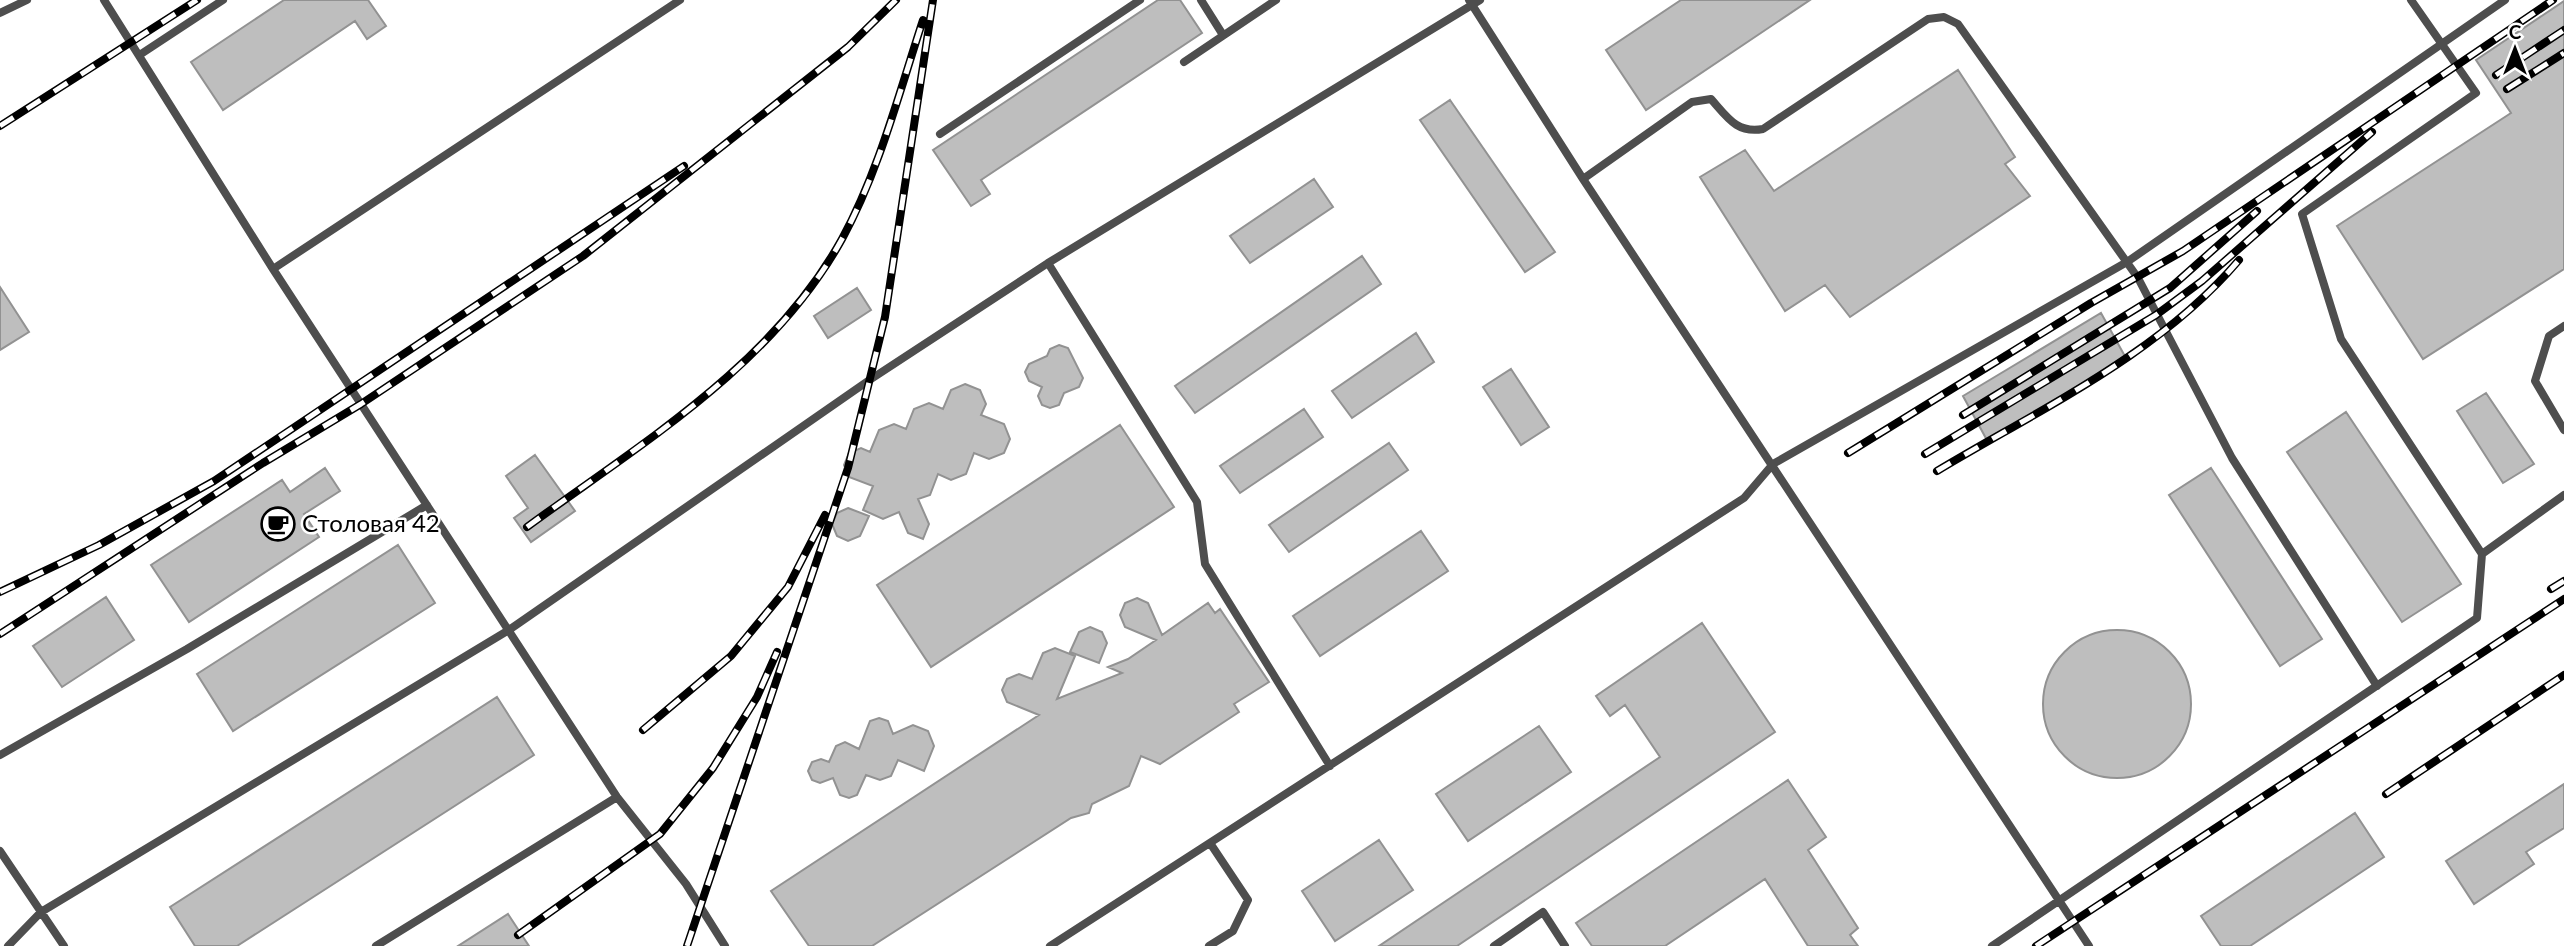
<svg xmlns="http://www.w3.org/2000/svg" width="2564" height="946" font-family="Lato,sans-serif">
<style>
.building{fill:#bebebe;stroke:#929292;stroke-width:2}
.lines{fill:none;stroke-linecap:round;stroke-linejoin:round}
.lane{stroke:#4e4e4e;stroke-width:8}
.rail-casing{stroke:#000;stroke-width:8}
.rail{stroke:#fff;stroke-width:5;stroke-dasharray:16;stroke-linecap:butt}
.labels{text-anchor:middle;stroke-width:5;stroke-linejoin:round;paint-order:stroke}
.poi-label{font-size:24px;fill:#000;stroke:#fff;text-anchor:start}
</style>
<rect width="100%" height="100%" fill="#fff"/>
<path class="building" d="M284,0H368L386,26L367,39L355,21L223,110L191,62Z
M1158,0H1180L1202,33L981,180L990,194L971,206L933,150Z
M1681,0H1810L1646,110L1606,50Z
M2564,1V269L2423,359L2337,226L2511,113L2476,60Z
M1958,70L2015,157L2005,164L2030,196L1850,317L1825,285L1785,311L1700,177L1745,150L1774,191Z
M1450,100L1555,252L1525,272L1420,120Z
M1314,179L1333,207L1250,263L1230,236Z
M1362,256L1381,284L1195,413L1175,386Z
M0,287L29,332L0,350Z
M857,288L871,310L828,338L814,316Z
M2101,313L2127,360L1988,442L1963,396Z
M1416,333L1434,362L1352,418L1332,391Z
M1059,345L1068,348L1083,378L1079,387L1064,393L1059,405L1050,408L1042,405L1038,396L1042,387L1029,381L1025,372L1029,364L1047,356L1050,349Z
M1511,369L1549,427L1521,445L1483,387Z
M965,384L980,390L986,404L981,415L1004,424L1010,439L1004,453L989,459L974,453L966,474L951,480L938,474L930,495L918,499L929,524L923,539L908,533L899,512L883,519L863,510L873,486L849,477L844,465L849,453L861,448L870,452L879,430L894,424L906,429L914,409L929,403L943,409L951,390Z
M2486,393L2534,464L2503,483L2457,411Z
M1304,409L1323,437L1240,493L1220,466Z
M2346,412L2461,584L2402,622L2287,452Z
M1120,425L1174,507L931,667L877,585Z
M1389,443L1408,470L1289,552L1269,525Z
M535,455L575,511L531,542L514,518L528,508L506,476Z
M325,468L340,491L304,514L319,537L189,622L151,565L282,480L290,492Z
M2211,468L2322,639L2280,666L2169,495Z
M848,508L869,516L860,536L848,541L837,536L832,524L837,513Z
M1421,531L1448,571L1320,656L1293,616Z
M398,545L435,603L233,731L197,674Z
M106,597L134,640L62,687L33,646Z
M1137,598L1148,603L1162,635L1208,603L1215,613L1220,609L1269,682L1234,704L1239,712L1160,764L1141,756L1129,786L1092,804L1089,813L1071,818L872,946H809L771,891L1039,715L1007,702L1002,690L1007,679L1019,674L1032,679L1043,653L1055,648L1075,656L1057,699L1122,673L1108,667L1128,659L1156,640L1125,627L1120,615L1125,603Z
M1702,623L1775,732L1457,946H1379L1660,757L1625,705L1610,716L1596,696Z
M1090,627L1102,632L1107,643L1099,663L1070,652L1079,632Z
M2043 704a74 74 0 1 1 148 0a74 74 0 1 1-148 0Z
M497,697L534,755L237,946H195L170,907Z
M879,718L888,721L893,734L913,725L928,731L934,746L924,771L898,760L891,776L880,780L866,775L857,795L849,798L840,795L833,778L820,783L812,780L808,771L812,762L821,759L829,762L836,746L845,742L859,749L870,721Z
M1539,726L1571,772L1468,841L1436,794Z
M1788,780L1826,837L1808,850L1858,928L1850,935L1858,946H1808L1765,879L1665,946H1592L1576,923Z
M2564,784V828L2526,852L2534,864L2474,904L2446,861Z
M2355,813L2384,857L2250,946H2221L2201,916Z
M1379,840L1413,890L1335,941L1302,891Z
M508,914L529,946H458Z"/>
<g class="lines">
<path class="lane" d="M104,0L273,269L617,797L686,884L725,946
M1201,0L1223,35
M1469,0L1583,179L2089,946
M2411,0L2476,93L2302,214L2341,339L2482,554
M0,13L27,0
M141,54L223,0
M1184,62L1276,0
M940,134L1140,0
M1583,179L1692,102L1711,99C1727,117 1737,134 1763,129L1928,19L1944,17L1958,24L2138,278L2232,458L2377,686
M1048,263L1197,502L1205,564L1330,766
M273,269L680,0
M2564,326L2549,336L2535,381L2564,430
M0,755L187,649L427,505
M0,851L64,946
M8,946L41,912L509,630L868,381L1048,263L1480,0
M376,946L617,797
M1050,946L1744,498L1773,464L2127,262L2505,0
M1209,946L1233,931L1248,900L1210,843
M1494,946L1543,912L1565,946
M1992,946L2477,618L2482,554L2564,495"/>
<defs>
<path id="rail" d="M2496,75L2564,30
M2507,89L2564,53
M0,126L197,0
M1963,415L2170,288L2257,211
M1848,453L2091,303L2183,251L2553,0
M1925,454L2156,315L2202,281L2372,132
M1937,471C2042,408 2159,354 2239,260
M527,527C640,444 772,366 842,239C879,171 899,93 923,20
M2551,589L2564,581
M0,592L99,545L214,481L684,166
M0,634L263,463L361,404L583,256L848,47L896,0
M643,730L731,656L788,587L825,515
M2386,794L2564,675
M518,935L660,834L713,768L757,697L777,652
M687,946L848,468L885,317L933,0
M2036,946L2564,599"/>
</defs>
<use href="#rail" class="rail-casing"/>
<use href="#rail" class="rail"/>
</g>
<defs>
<symbol id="cafe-ring" viewBox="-11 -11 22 22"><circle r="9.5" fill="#fff" stroke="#000" stroke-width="1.5"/><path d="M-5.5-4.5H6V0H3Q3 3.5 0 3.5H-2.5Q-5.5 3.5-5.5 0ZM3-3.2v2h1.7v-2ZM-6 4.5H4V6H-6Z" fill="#000"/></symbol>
</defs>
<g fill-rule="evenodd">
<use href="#cafe-ring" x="259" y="505" width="38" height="38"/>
</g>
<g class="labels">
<g class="poi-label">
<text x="302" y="532">Столовая 42</text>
</g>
</g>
<g transform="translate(2515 49)" stroke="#ffffff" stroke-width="5" paint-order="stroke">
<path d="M0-5L12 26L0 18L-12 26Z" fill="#000000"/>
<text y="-10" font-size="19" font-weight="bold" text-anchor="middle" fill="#000000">С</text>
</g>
</svg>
